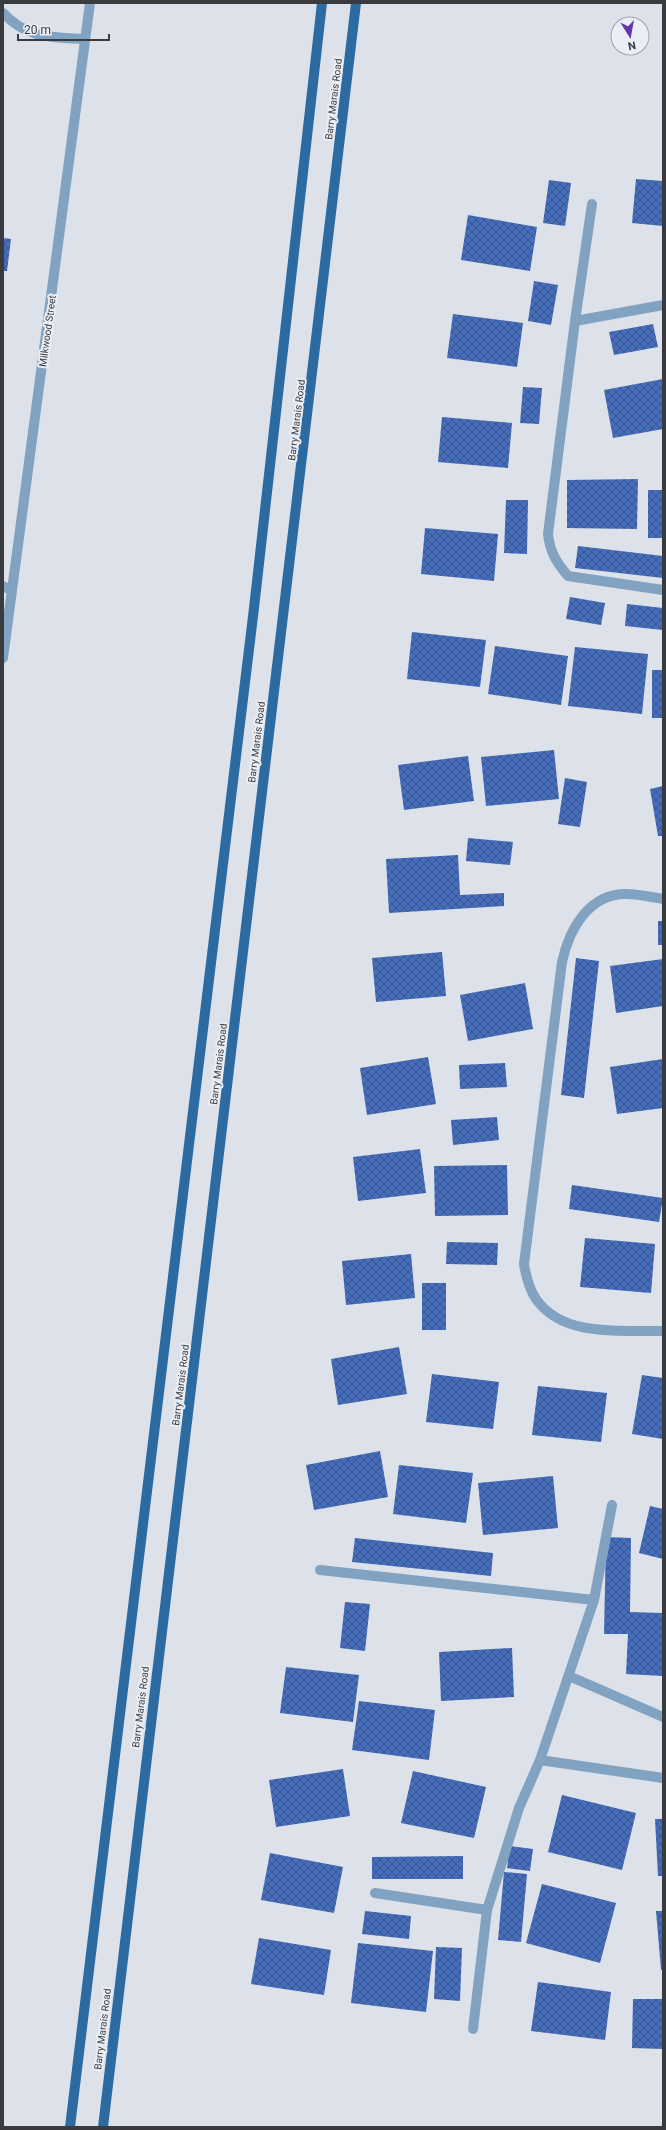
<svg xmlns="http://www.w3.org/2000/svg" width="666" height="2130" font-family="Roboto,sans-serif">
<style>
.building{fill:url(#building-cross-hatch)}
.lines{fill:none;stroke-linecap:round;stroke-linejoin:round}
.minor{stroke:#82a2c1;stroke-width:10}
.major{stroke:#2b6ba2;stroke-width:10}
.labels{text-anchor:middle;stroke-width:4;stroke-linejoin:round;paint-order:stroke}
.street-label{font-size:10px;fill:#3a3b3e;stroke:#eaeef6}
</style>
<defs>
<pattern id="building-cross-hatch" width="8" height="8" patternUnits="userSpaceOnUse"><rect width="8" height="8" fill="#466db9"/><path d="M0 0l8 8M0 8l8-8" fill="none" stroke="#395690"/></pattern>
</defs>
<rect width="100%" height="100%" fill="#dde1e9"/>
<path class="building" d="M636,179L663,181V226L632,223Z
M549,180L571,183L565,226L543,223Z
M468,215L537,227L530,271L461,260Z
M3,238L11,239L7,271H3Z
M534,281L558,285L551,325L528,321Z
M453,314L523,323L517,367L447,358Z
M653,324L658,347L614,355L609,332Z
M663,379V429L613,438L604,390Z
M523,387L542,388L539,424L520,423Z
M442,417L512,423L508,468L438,462Z
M638,479L637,529L567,528V480Z
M648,490H663V538H648Z
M506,500H528L527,554L504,553Z
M425,528L498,534L494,581L421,574Z
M578,546L663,556V578L575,568Z
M570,597L605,603L601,625L566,619Z
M627,604L663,608V630L625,626Z
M412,632L486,640L480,687L407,679Z
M495,646L568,656L561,705L488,694Z
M575,647L648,654L642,714L568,706Z
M652,670H663V718H652Z
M554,750L559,799L486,806L481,757Z
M468,756L474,801L404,810L398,765Z
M565,778L587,782L580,827L558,824Z
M663,786V836H658L650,789Z
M468,838L513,842L510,865L466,861Z
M458,855L460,895L504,893V906L389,913L386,859Z
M658,921H663V945H658Z
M442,952L446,996L376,1002L372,958Z
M576,958L599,961L584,1098L561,1095Z
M663,959V1006L616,1013L610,966Z
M525,983L533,1029L468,1041L460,995Z
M428,1057L436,1104L367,1115L360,1068Z
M663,1059V1108L617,1114L610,1067Z
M505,1063L507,1087L460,1089L459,1065Z
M497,1117L499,1140L453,1145L451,1120Z
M420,1149L426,1193L358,1201L353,1157Z
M507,1165L508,1215L435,1216L434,1166Z
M572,1185L663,1198L659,1222L569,1209Z
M585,1238L655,1244L651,1293L580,1287Z
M447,1242L498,1243L497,1265L446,1264Z
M411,1254L415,1298L346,1305L342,1261Z
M422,1283H446V1330H422Z
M399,1347L407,1394L338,1405L331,1359Z
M432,1374L499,1382L493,1429L426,1422Z
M642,1375L663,1378V1439L632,1434Z
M538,1386L607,1393L601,1442L532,1435Z
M380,1451L388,1497L314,1510L306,1465Z
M399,1465L473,1473L466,1523L393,1514Z
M553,1476L558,1528L483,1535L478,1483Z
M650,1506L663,1509V1559L639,1553Z
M606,1537L631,1538L630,1612L663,1613V1676L626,1674L628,1634H604Z
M355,1538L493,1553L491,1576L352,1562Z
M345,1602L370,1604L365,1651L340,1648Z
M512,1648L514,1697L441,1701L439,1652Z
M286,1667L359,1675L353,1722L280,1713Z
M359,1701L435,1710L429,1760L352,1750Z
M343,1769L350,1816L276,1827L269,1780Z
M413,1771L486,1787L474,1838L401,1823Z
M562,1795L636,1813L622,1870L548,1852Z
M655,1819H663V1876H658Z
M510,1846L533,1849L530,1871L507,1868Z
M270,1853L343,1867L334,1913L261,1900Z
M463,1856V1879H372V1857Z
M504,1872L527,1874L521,1942L498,1940Z
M542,1884L616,1903L600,1963L526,1943Z
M365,1911L411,1916L409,1939L362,1934Z
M656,1911H663V1970H661Z
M259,1938L331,1950L324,1995L251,1984Z
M358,1943L433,1951L426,2012L351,2003Z
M436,1947L462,1948L460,2001L434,1999Z
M538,1982L611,1992L605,2040L531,2031Z
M633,1999H663V2049L632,2048Z"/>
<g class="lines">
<path class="minor" d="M3,13C27,39 52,37 85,39
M663,305L575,321L548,534C550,552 556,562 568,576L663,590
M575,321L592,204
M3,586L12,591
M3,658L90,3
M663,899C651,897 638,894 626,894C588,894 569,930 562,962L524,1264C526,1276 529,1289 536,1299C563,1338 622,1330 663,1331
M320,1570L594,1600
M569,1676L663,1717
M540,1760L663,1778
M375,1893L487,1910
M473,2029L487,1910L519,1808L540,1760L594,1600L612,1505"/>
<path class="major" d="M70,2127L254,608L322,3
M103,2127L356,3"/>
</g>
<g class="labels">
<g class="street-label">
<text transform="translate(333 99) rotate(-83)" y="4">Barry Marais Road</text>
<text transform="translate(47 331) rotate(-82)" y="4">Milkwood Street</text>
<text transform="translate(296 420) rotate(-83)" y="4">Barry Marais Road</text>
<text transform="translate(256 742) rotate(-83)" y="4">Barry Marais Road</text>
<text transform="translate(218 1064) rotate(-83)" y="4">Barry Marais Road</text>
<text transform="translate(180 1385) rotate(-83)" y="4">Barry Marais Road</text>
<text transform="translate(140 1707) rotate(-83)" y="4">Barry Marais Road</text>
<text transform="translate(102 2029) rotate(-83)" y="4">Barry Marais Road</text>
</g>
</g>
<rect width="666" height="2130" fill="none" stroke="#3a3b3e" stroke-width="8"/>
<g transform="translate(630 36) rotate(169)"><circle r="19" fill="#eaeef6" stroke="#a4a6ac"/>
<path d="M0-3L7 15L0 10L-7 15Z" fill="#6636ad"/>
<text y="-6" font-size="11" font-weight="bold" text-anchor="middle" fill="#3a3b3e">N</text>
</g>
<path d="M18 34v6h91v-6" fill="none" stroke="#3a3b3e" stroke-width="2"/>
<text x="24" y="34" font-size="12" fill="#3a3b3e" stroke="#eaeef6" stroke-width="3" paint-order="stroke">20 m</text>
</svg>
